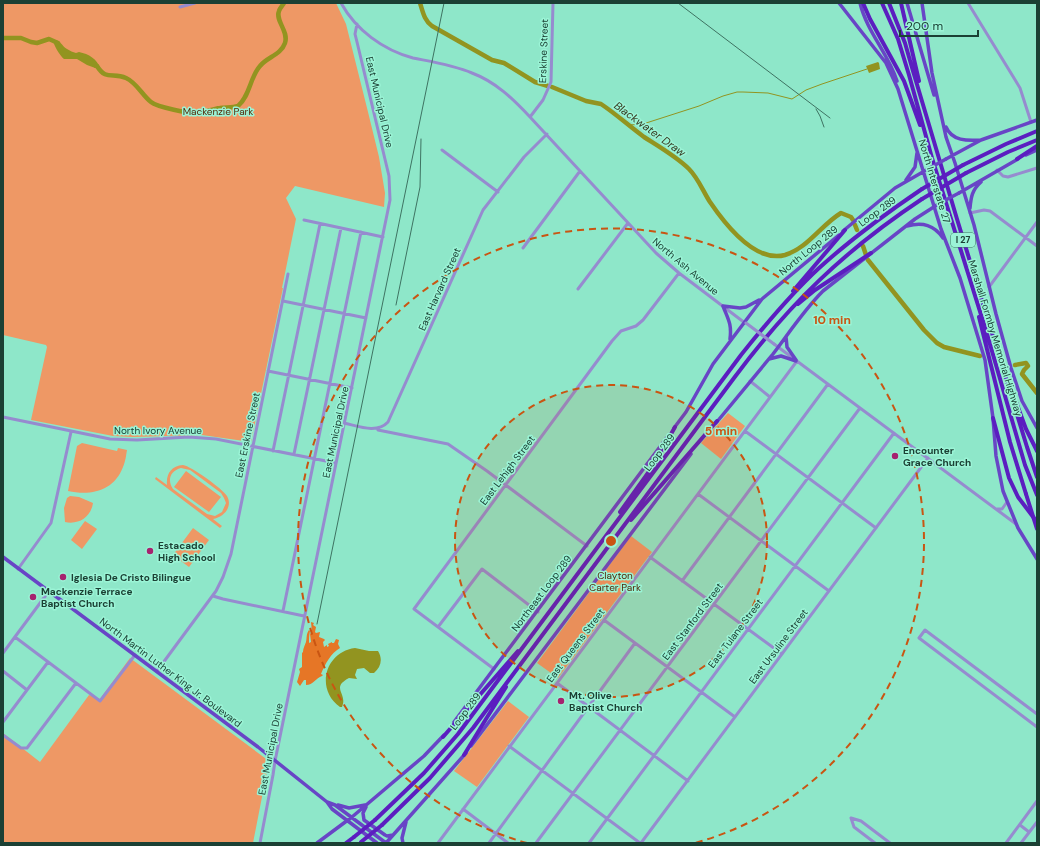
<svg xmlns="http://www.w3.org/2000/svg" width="1040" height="846" font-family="'DM Sans',sans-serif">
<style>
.green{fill:#ee9865;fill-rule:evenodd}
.forest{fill:#e67626}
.water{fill:#929420}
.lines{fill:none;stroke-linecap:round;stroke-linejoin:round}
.stream{stroke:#929420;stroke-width:1}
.river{stroke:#929420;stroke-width:4.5}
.minor{stroke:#968bcf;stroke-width:3}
.major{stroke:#6845c6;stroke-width:3.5}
.highway{stroke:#5b1ec0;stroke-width:4}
.rail{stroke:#3e7362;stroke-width:1}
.minor-bridge{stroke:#968bcf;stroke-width:3}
.major-bridge{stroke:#6845c6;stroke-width:3.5}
.highway-bridge{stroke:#5b1ec0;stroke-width:4}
.ring{fill:none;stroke:#c95512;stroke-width:2;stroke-dasharray:7 5}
.poi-dot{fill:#a6236f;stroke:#9bf4d6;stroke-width:1.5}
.labels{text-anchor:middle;stroke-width:3;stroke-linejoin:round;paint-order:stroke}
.shield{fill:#9bf4d6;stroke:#417665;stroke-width:1}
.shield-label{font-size:9px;font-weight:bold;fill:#1b4034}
.street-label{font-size:10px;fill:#1b4034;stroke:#9bf4d6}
.park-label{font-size:10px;fill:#532708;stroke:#9bf4d6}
.poi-label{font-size:10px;font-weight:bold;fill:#1b4034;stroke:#9bf4d6;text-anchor:start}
.water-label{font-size:11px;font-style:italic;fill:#373820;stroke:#9bf4d6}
.centre{fill:#c95512;stroke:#9bf4d6;stroke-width:2}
.ring-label{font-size:12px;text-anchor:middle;font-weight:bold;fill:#c95512;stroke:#9bf4d6;stroke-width:3;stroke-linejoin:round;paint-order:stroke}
</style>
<rect width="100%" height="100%" fill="#8ee7c9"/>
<path class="green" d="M3,3H336L346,24L368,112L379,157L385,193L384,207L295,186L286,198L296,219L282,288H283L251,442L202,435L133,437L113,436L31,420L47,347L46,345L3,335Z
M728,413L745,426L721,459L701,443Z
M82,443L117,451L118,448L127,450C126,455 126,460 123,467C114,491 91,496 68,491L77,446Z
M183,465C191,466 223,489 227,496C233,507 224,517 213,519L222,526L220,528L155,479L156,477L167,485C166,474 171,466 183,465ZM181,468L190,470L221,493L224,498L226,503L222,512L215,516L207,514L173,489C167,480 170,471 181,468Z
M186,471L221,497L209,512L174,487Z
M70,496L79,497L93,503C91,517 79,525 65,522L64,508L67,498Z
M85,521L97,529L82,549L71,540Z
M193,528L209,540L189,567L173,555Z
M631,536L652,552L558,678L537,663Z
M130,658L269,761L253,843H3V733L40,762L89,695L100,699Z
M508,701L529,717L477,787L454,771Z"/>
<path class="forest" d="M311,622L314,623L313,625L316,627L315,632L316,633L320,632L319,637L324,639L325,640L323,642L324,647L327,645V647L329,646L328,644L332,642V643H334L336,639L339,640L338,644L340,648C331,653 325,664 321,674L323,675L322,676C316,678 313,685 306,685V680H304L300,686L297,682L300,672L299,669L302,667V653L303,652C303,648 305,645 306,642C307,638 306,634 309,630L310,631C309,636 309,638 309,643L311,642L310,634L312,632Z"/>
<path class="water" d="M53,40C60,39 61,45 67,49C70,51 73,52 76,53L79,52C89,54 97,59 100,68L98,69L87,65L77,59H64C60,56 53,44 53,40Z
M878,62L879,63L880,69L869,73L866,66Z
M355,648L369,651H378C383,659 381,667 374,673H370L364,668L357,669L355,675L357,679L349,678C330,688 348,693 342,707H340C315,689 325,652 355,648Z"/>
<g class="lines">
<path class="stream" d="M629,125L643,124L699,106L723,96L737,92H743L768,93L792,99L806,90L822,84L867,69"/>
<path class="river" d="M420,3C423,12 424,20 432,26L492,60L504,63L535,82L548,86
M3,38H21L31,42L37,43L49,39L58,43
M96,66H97C106,81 113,72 126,78C137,83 142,95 151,102C157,107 190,114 198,113C206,112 212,109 220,108C226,107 232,108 238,106C250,96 250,77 260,66C267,57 281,55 285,43C289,31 275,21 279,11C280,8 283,5 284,3
M552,87L586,101L601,104C616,114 629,126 644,137C658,146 677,157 689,169C698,178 703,191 710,202C725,224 755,263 785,255C808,248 821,225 841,213L851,217L853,220
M855,225L857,230
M863,246L866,255
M868,260L924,330L937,343L944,347L980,356
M1015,365L1026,363L1028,366L1024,370L1022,374L1037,393"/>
<path class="minor" d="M341,3C356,30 383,50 413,58C433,62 453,65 472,73C496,82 513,99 530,117L656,253L679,273L745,323
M968,3L1020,88L1031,122
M180,7L195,3
M530,117L543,100L551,82L553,3
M442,150L498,192
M997,170L1003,176L1008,177L1037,168
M970,213L984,210L990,211L1037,246
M304,220L383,237
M523,248L580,171
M989,287L1037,222
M578,289L628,223
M283,301L366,318
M774,344L1016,524
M268,371L352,388
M750,381L770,397
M3,417L110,439L137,440L189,437L216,439L336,463
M344,423C358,426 377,434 388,422L483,210L524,157L547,134
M378,430L448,444L487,471L587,546
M745,431L876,528
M273,451L320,224
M294,454L341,228
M698,494L829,591
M997,509H1002L1007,502
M650,557L782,654
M18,569L51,523L71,432
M682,581L828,384
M213,596L223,599L304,616
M283,611L361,232
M604,620L735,717
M438,627L482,569L538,612
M15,637L100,701L135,655
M3,653L49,591
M494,669L414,609L612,341L621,331L636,326L643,320L679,273
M3,671L27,690
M157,671L216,591L223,577L231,554L288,274
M557,683L688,781
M1037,714L925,630L919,638L1037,727
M3,722L48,662
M3,735L21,748H27L76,683
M509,746L640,843
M463,809L508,843
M1020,825L1029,832
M260,843L273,775L275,761L390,200L389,176L357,42L355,34L357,24
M438,843L797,361
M489,843L635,643
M536,843L860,408
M589,843L894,433
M641,843L928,458
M875,843L854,827L851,818L861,821L890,843
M1006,843L1037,801
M1021,843L1037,822"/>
<path class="major" d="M839,3L886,63L898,89L941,229L960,278L985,360L993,418L996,456L1003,491L1018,528L1037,559
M860,3C867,32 888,53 897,81
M907,3L934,95
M922,3L932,73L946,137L955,163L974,225L996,314L1011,368L1022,401L1037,428
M946,127C952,141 967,141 981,140
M1026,155L1037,150
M946,159L981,140L1037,120
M906,180L915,167L917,153
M959,193L1018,159
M970,208C971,197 972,190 981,182
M907,226C923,222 934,225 943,238
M843,231L895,188L928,169
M786,337L787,347L796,360
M730,339C732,324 728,319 723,306L740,308L746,307L759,300
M769,359L781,356L796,361
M716,423C735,400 754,377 773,354C789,333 804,310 823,291L915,219L940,203
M674,428L686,412L713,364L762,299L839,235
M3,557L258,747L327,802L332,809L377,843
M454,722L668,436
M471,746L691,454
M327,802L335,805L386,843
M338,805L349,808L365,805
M366,807L363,813L364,820L385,835L387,836L393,835
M317,843L352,817L424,756L444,735
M386,843L466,753
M403,843L402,838L406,822"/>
<path class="highway" d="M863,3L870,19L904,81L920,125
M882,3L898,39L909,75L932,158L987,334L1025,465L1037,495
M889,3L905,43L913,71L957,219L1027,447L1037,477
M901,3L919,81
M1017,159L1037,146
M963,165L1006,144L1037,131
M966,173L1008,152L1037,140
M793,291L845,230
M798,304L815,290L871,253
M979,317L1010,442L1026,494
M1016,402L1026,429L1037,451
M993,418L1009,478L1018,497L1037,522
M620,512L653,466L675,427
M631,520L717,421
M443,737L518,651
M464,755L486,719L506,687
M375,820L424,773L458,734L741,355C765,325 790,295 818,269C851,239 885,214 922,189
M382,825L430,778L473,728L734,378C789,304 845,250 922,199
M346,843L354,837"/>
<path class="rail" d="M678,3L830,118
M816,109L820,116L824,127
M396,305L420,187L421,139
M317,624L444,3"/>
<path class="minor-bridge" d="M746,323L774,344"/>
<path class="major-bridge" d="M928,169L946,159
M940,203L959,193"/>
<path class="highway-bridge" d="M922,189L963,165
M922,199L966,173
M1026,494L1037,529
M354,837L375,820
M361,842L382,825"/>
</g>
<circle cx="611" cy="541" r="156" fill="#c95512" fill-opacity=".12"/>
<g class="ring">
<circle cx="611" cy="541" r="156"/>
<path d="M527 843A313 313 0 1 1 695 843"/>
</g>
<g class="poi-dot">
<circle cx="895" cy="456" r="4"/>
<circle cx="150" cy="551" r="4"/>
<circle cx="63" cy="577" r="4"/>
<circle cx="33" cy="597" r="4"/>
<circle cx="561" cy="701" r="4"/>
</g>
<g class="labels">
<rect class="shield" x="951" y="233" width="24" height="14" rx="3"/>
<g class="shield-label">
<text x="963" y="243">I 27</text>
</g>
<g class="street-label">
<text transform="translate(543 51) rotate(-88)" y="4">Erskine Street</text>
<text transform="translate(380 102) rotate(77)" y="4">East Municipal Drive</text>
<text transform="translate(935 181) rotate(73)" y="4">North Interstate 27</text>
<text transform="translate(877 211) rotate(-36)" y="4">Loop 289</text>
<text transform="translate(808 250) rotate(-39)" y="4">North Loop 289</text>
<text transform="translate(686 266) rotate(40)" y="4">North Ash Avenue</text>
<text transform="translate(439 289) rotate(-66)" y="4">East Harvard Street</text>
<text transform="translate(996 338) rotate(73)" y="4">Marshall Formby Memorial Highway</text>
<text x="158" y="434">North Ivory Avenue</text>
<text transform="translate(335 432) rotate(-78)" y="4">East Municipal Drive</text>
<text transform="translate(247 435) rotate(-78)" y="4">East Erskine Street</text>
<text transform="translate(659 452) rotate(-53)" y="4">Loop 289</text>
<text transform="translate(507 470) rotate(-53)" y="4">East Lehigh Street</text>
<text transform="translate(541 593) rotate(-53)" y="4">Northeast Loop 289</text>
<text transform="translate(692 621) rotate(-53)" y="4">East Stanford Street</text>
<text transform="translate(735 633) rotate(-53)" y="4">East Tulane Street</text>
<text transform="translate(575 645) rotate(-53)" y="4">East Queens Street</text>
<text transform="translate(778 646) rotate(-53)" y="4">East Ursuline Street</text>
<text transform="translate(171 672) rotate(37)" y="4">North Martin Luther King Jr. Boulevard</text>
<text transform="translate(465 711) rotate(-53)" y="4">Loop 289</text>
<text transform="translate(270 749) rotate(-79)" y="4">East Municipal Drive</text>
</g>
<g class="park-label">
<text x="218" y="115">Mackenzie Park</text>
<text x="615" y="579">Clayton<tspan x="615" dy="12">Carter Park</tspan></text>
</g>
<g class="poi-label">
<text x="903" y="454">Encounter<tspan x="903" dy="12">Grace Church</tspan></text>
<text x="158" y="549">Estacado<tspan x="158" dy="12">High School</tspan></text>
<text x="71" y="581">Iglesia De Cristo Bilingue</text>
<text x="41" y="595">Mackenzie Terrace<tspan x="41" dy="12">Baptist Church</tspan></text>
<text x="569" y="699">Mt. Olive<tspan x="569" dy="12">Baptist Church</tspan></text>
</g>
<g class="water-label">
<text transform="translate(650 129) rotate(36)" y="4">Blackwater Draw</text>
</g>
</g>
<circle cx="611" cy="541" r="6" class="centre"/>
<g class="ring-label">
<text x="832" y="324">10 min</text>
<text x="721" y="435">5 min</text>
</g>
<rect width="1040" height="846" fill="none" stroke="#1b4034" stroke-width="8"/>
<path d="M900 30v6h78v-6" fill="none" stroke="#1b4034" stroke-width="2"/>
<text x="906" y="30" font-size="12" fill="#1b4034" stroke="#9bf4d6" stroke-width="3" paint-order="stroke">200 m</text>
</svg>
